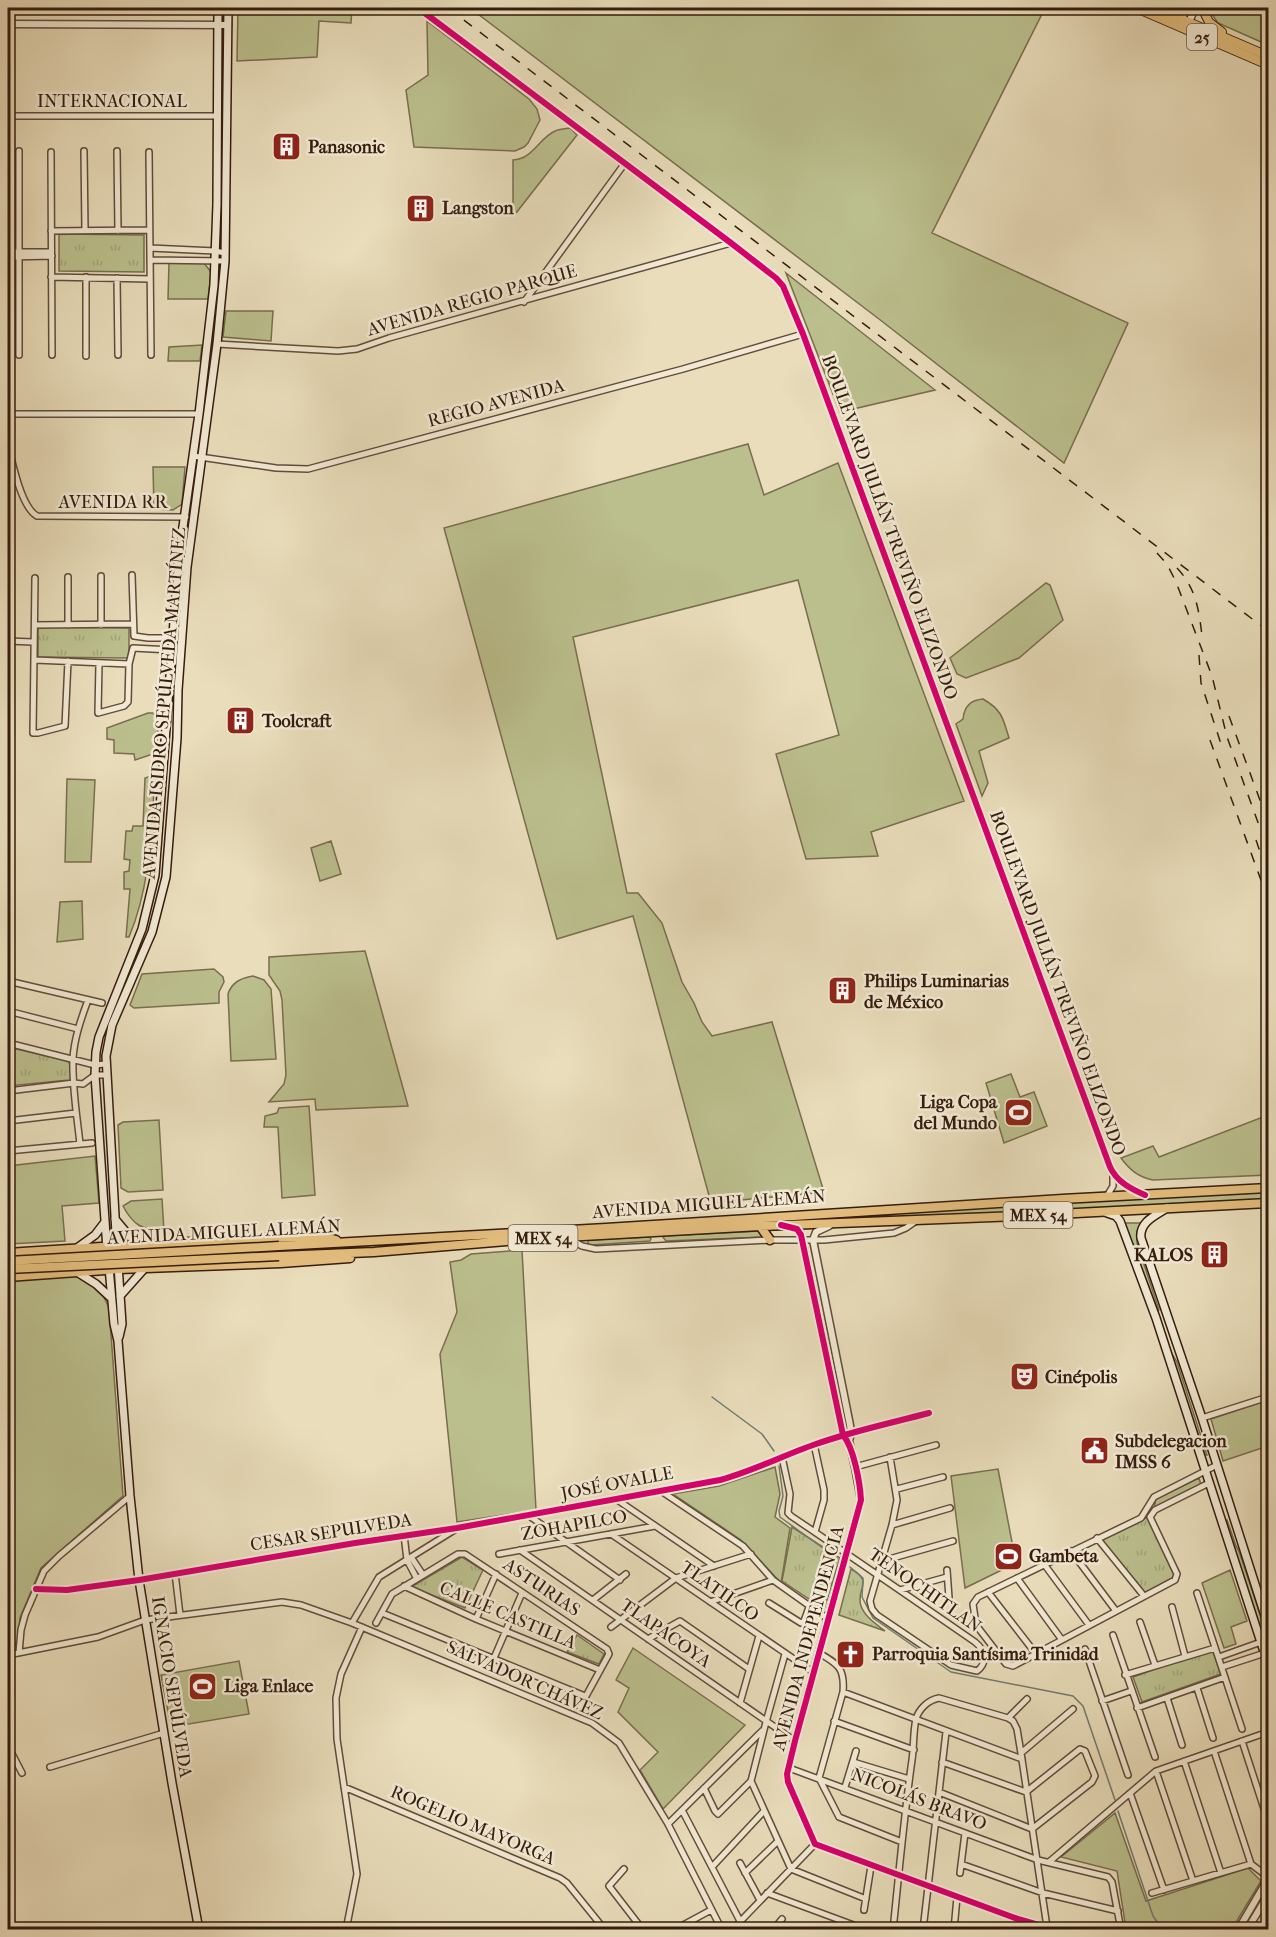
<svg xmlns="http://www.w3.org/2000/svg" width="1276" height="1937" font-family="'IM FELL French Canon',serif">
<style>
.grass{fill:#bbbf8d;stroke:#786e4e;stroke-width:1.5}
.park{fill:url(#park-tufts);stroke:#786e4e;stroke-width:1.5}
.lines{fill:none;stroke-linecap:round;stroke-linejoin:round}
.stream{stroke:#707c6f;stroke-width:1.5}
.minor-casing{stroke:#624c39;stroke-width:8}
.tertiary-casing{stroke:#624c39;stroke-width:9}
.secondary-casing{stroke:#351c0e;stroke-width:10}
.primary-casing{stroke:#351c0e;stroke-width:10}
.trunk-casing{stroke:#351c0e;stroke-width:11}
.minor{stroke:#f1e9d3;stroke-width:5}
.tertiary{stroke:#f1e9d3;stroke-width:6}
.secondary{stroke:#f1e9d3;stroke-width:7}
.primary{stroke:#e4be7e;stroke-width:8}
.trunk{stroke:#e4be7e;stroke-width:8}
.rail{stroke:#351c0e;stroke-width:1.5;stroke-dasharray:10 10;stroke-linecap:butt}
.trunk-bridge-casing{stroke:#351c0e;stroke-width:11;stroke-linecap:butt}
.trunk-bridge{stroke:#e4be7e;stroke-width:8}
.cycleway-casing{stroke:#f1e9d3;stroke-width:10}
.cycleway{stroke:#d6006c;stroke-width:6}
.labels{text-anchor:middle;stroke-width:5;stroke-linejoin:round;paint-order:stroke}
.shield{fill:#f1e9d3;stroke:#6d5a49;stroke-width:1.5}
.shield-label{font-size:16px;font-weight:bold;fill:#351c0e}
.street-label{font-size:18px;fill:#351c0e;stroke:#f1e9d3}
.poi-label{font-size:18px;font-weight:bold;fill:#351c0e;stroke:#f1e9d3;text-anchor:start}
</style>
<defs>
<pattern id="park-tufts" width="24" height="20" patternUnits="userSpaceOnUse" patternTransform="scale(1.5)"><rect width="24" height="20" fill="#bbbf8d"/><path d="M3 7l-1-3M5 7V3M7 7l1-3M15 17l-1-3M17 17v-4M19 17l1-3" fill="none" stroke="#a1a478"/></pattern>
</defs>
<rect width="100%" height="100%" fill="#e9ddbb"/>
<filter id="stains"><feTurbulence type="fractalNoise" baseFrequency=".00333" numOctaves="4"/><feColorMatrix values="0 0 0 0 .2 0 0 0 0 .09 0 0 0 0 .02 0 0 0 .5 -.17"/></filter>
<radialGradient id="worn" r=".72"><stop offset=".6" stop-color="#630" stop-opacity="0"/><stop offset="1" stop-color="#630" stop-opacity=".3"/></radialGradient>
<path class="grass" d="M238,8H352L351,23L319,21L317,57L237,61Z
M470,8H1045L932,233L1128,323L1064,463L879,319Z
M1209,8H1268V45L1218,23L1209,10Z
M427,21L529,99L537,109L540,120L528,143L524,147L515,151L414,147L406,90L428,75Z
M570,128L577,135L516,213L513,212V160C533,159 539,138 555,131C559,129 565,129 570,128Z
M169,262L204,263L211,272L208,299H168Z
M786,273L935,390L840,412Z
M226,311H273L271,341L223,337Z
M202,345L200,361H168L169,347Z
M748,444L764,495L838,463L964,801L871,832L878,856L806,859L776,754L839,735L798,580L573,637L627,893H638L662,923L682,982L694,1003L702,1022L712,1036L772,1022L824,1192L711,1203L633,916L557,939L444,528Z
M153,467H185L182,504L173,510L154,509Z
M1046,583L1050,585L1063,620L1019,658L966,678L957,674L950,658Z
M983,699C1002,710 1003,718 1009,738L979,751L988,783L982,796L956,724L963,719C964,707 970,700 983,699Z
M148,713H153L159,721L156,753L135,760L134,754L114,753V740L107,739V728Z
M155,775C151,829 151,885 129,937H126L130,889H124V872L129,871L130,860L124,859L126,831H132L133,826H143L145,778Z
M67,779L95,780L91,862H65Z
M331,841L341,874L320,881L311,848Z
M82,901L83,939L57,942L60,902Z
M365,951L408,1106L316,1110L315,1099L269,1102L284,1084L286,1075L282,1000L280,991L269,975V957Z
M214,969L223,977L224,982L219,992V1003L134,1008L130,1005L142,974Z
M253,976L264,980L271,989L276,1059L231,1061L228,994C232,982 241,978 253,976Z
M1011,1074L1020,1097L1034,1092L1047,1126L1004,1143L986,1083Z
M309,1106L315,1195L282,1198L278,1127H264L265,1116L277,1113L279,1108Z
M1268,1115V1175L1153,1180C1138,1177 1130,1170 1121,1158L1153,1146L1159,1157Z
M159,1120L163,1190L128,1192L121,1188L118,1125L123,1122Z
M95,1156L99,1203L62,1206L65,1241L8,1244V1166Z
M1268,1191V1200L879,1219L878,1213Z
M162,1199L164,1231C142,1230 133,1225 123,1206L131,1201Z
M1124,1223H1142L1137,1232V1243L1159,1310L1158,1311Z
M761,1231L767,1237L666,1241L662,1236Z
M649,1237L651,1239L650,1241L591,1245L587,1244L589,1240Z
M522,1250L536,1510L457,1522L440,1354L457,1312L450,1262L461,1260L471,1254Z
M76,1276C96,1283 101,1289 109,1308L123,1496L41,1568L20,1618L18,1650L8,1626V1281Z
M1164,1331L1172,1354L1177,1362L1207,1455H1205L1196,1428L1191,1419L1163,1332Z
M1268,1400V1446L1223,1461L1211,1419Z
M775,1467L780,1494L775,1517L790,1528L781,1583L741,1540L673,1494L719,1486Z
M998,1469L1016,1563L965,1588L951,1476Z
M1199,1478L1201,1485L1154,1508L1156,1499Z
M1224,1520H1227L1236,1546L1239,1551L1268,1638V1653Z
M1230,1570L1247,1621L1231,1627L1236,1644L1224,1648L1202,1583Z
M633,1648L745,1725L663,1809L640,1770L658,1752L618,1712L629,1688L616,1680Z
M239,1661L249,1714L171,1727L161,1675Z
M1115,1813L1146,1901L1248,1868L1261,1881L1232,1929H1126L1117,1871L1061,1857Z"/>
<path class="park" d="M59,234L144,235V272L59,271Z
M38,627L129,628V658L38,657Z
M8,1047L68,1061L70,1064L71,1078L69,1080L8,1086Z
M1148,1517L1176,1576L1144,1593L1100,1539Z
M792,1527L840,1558L824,1609L782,1581Z
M462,1557L483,1570L465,1608L411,1587Z
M851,1569C875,1582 855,1589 861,1606C865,1617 876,1624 885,1631L839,1615Z
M577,1635L604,1654L599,1664L567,1652Z
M1212,1649L1221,1674L1142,1702L1133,1677Z"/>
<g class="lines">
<path class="stream" d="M712,1397L762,1434L774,1451
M779,1466L783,1496L779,1511L780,1517L838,1559
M850,1567L863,1578L862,1597L873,1618L951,1672L1073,1696L1083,1706L1115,1800
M1118,1811L1153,1916L1163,1930"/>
<defs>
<path id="minor" d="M418,8L731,243L776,278L783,286L803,334L1110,1167C1116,1181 1128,1188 1141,1193
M8,116H217
M84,151L85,231
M117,151L118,231
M51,152L52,355
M149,152L151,355
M51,231L149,230
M150,248L215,251L225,253
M8,252H51
M8,257L52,256
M150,260L225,261
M51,277L150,279
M86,277V356
M117,278L118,355
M524,302L625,163
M217,344L338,351L357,349L389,338L731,243
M19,355V151
M8,414H199
M8,446C13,464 21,507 37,516L186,517
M193,456L276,468L308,469L683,369L803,334
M132,575L134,636L148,638H172
M101,576V625
M35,578L33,733H38L65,726L68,661
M35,625L132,624
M68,625V577
M8,641L33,642
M35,660L129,664
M99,663L98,713L124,706L128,702L129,664L133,648L171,650
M8,981L102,1003
M8,1011L78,1029
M8,1043L95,1065L105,1064
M8,1091L74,1083L83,1084L95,1075H106
M8,1121L76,1113
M80,1144C77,1116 72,1087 73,1059C74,1039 81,1019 88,1000
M8,1151L92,1143
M1107,1196L1113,1186V1175
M567,1237L582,1246L596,1249L770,1240H824L894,1233L906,1228L916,1221
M1202,1418L1268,1397
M814,1444L824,1490V1500L815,1532
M782,1457L790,1494L788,1513L791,1516C852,1557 914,1600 975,1642C985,1650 988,1663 977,1671L951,1665L877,1615L872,1609L870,1601L892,1525L897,1500L890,1457
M855,1467L936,1445
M1209,1483L1155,1510L1150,1517L1177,1574L1175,1580L1013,1666L1006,1664L976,1625L973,1604L978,1597L1141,1518L1154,1497L1217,1465
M897,1489L943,1477
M661,1491L743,1546L773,1580L828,1619
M616,1499L714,1566
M528,1515L620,1580
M892,1525L950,1508
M611,1534L813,1672
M404,1535L407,1560L417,1579
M1097,1538L1144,1596
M520,1550L795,1741
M1071,1551L1116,1611
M499,1554L655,1526
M411,1557L423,1575
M882,1561L953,1541
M1044,1564L1089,1625
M947,1570L949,1598
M175,1573L180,1615
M1017,1578L1062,1640
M404,1586L476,1619L600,1670
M36,1589L67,1590L139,1580L355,1543L457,1528L720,1480C753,1471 784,1455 816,1444C853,1431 891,1423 929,1413
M900,1590L947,1577
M988,1592L1036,1654
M1197,1593L1242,1729
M593,1600L626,1574
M710,1602L773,1580
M769,1603L801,1623L804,1621L809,1607
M1172,1607L1185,1656
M382,1613L585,1696
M476,1619L496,1574
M1140,1622L1155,1665
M352,1623L379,1577L456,1529
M376,1623L392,1594L458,1554H465L607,1649L609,1654L580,1707
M611,1627L676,1578L751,1554
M1113,1635L1155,1757
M648,1639L680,1621L749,1669
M1085,1649L1128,1775
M19,1653L21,1630L25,1615L44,1571L59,1556L130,1496
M819,1653C838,1664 845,1668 843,1692L819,1778L839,1817L902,1842
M785,1654L766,1722L751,1781L791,1869L866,1899
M8,1655L98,1637L145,1620L282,1602L301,1605L352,1623L592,1723L619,1743L668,1824L722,1930
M1219,1657L1261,1642
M494,1658L522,1593
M1222,1667L1265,1653
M1125,1675L1215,1648
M1197,1688L1213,1738
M843,1692L1022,1759
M1167,1698L1182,1745
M1102,1701L1131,1691
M740,1703L759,1636
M1137,1708L1225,1677
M1008,1718L1027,1699
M834,1721L914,1750
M1242,1741L1268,1821
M8,1746L22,1773
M1214,1751L1251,1864L1268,1877
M1021,1753L1073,1709
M1184,1761L1221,1873
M853,1762L909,1779
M50,1767L164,1733
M789,1768L1038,1860L1108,1877L1112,1882L1121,1930
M1156,1771L1193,1881
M344,1787L560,1878L567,1883L605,1930
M845,1787L856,1751
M704,1788L715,1811L718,1814L751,1781
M939,1792L1032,1829L1092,1782L1095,1776L1085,1751L1080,1749L1026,1792L942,1762
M1130,1793L1164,1890
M682,1810L740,1921
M668,1824L762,1731
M1049,1862L1156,1771L1268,1732
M740,1863L760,1900
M961,1864L1043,1893L1118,1911
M712,1867L764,1811
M624,1869L609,1886L643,1930
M745,1873L778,1841
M960,1873L965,1833
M767,1893L867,1930
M1152,1893L1251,1864
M864,1910L871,1866
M1015,1918L1017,1930
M346,1930L357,1874L337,1739L336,1698L341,1674L362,1627
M674,1930L711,1910
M732,1930L815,1844
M773,1930L782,1919
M893,1930C899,1873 904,1816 912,1760C914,1747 913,1732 916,1719C919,1709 928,1700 939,1698L1008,1718L1013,1721L1017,1729L1021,1753L1047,1927
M923,1930L946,1732
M954,1930L957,1897"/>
<path id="tertiary" d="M1182,18L1187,8
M1189,22L1195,8
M8,24L228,25
M829,1226L816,1232L813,1240L850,1425L851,1433L849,1441
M790,1227L797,1229L801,1235L843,1435L849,1441L855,1467L861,1500L845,1558
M843,1564L795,1741L787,1774L788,1782L815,1844L1015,1918L1056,1930
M1238,1930L1268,1879
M1247,1930L1268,1895"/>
<path id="secondary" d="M1167,1208C1156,1215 1139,1222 1141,1238L1202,1418L1268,1625
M1107,1213L1116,1216L1120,1221L1156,1318L1268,1664
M115,1219L125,1231L139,1246
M77,1248L95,1235L105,1222
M107,1250L95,1075L96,1052L99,1037L142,929L155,875L179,555L199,414L214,285L217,204L218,8
M117,1251L106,1056L112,1025L152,932L166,877L177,738L178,690L187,567L217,344L225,261L228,8
M118,1265L122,1324L119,1337
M109,1267L114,1324L118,1341L130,1496L139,1580L172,1783L199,1930
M77,1272L96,1284L110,1297
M120,1296L144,1269"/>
<path id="primary" d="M1136,8L1268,65
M1156,8L1268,56
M1202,8L1209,22L1222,32"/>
<path id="trunk" d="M760,1226L770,1240
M279,1246L606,1228L1062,1199L1268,1188
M8,1253C112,1246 217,1240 322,1236L336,1240
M279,1256L374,1252L530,1239L760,1226L1019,1216L1268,1203
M8,1277L119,1269L281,1263L350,1258"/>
</defs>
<use href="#minor" class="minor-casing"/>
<use href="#tertiary" class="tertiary-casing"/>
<use href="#secondary" class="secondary-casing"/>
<use href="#primary" class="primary-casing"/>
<use href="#trunk" class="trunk-casing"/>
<use href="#minor" class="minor"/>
<use href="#tertiary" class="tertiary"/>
<use href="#secondary" class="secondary"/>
<use href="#primary" class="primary"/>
<use href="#trunk" class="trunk"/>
<path class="rail" d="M448,8L1268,631
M1157,553L1167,564L1176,582L1212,676L1227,737L1268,850
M1177,568C1196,588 1199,610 1202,636
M1199,655L1201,683L1223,750
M1229,716L1268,822
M1210,740L1262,883L1268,894
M1256,840L1268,875"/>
<defs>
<path id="trunk-bridge" d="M8,1261L279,1246
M8,1269L279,1256"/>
</defs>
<use href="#trunk-bridge" class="trunk-bridge-casing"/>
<use href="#trunk-bridge" class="trunk-bridge"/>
<defs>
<path id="cycleway" d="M418,8L731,243L776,278L783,286L803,334L1110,1167C1117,1182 1131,1189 1145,1195
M781,1225L797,1229L801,1235L843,1435C854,1448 860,1483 861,1500L795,1741L787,1774L788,1782L815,1844L1015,1918L1056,1930
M36,1589L67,1590L139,1580L355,1543L457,1528L720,1480C753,1471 784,1455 816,1444C853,1431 891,1423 929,1413"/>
</defs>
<use href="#cycleway" class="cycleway-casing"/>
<use href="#cycleway" class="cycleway"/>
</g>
<defs>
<symbol id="building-square" viewBox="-11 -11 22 22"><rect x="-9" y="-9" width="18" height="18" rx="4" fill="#8f2418" stroke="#f1e9d3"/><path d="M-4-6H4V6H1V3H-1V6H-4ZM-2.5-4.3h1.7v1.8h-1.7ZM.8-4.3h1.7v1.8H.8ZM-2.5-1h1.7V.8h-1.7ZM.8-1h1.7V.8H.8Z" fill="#fff"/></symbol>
<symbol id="stadium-square" viewBox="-11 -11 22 22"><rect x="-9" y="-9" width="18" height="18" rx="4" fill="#8f2418" stroke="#f1e9d3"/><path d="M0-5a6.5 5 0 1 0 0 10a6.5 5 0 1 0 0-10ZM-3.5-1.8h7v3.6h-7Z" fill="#fff"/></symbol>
<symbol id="theatre-square" viewBox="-11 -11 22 22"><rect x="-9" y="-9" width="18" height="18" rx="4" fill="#8f2418" stroke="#f1e9d3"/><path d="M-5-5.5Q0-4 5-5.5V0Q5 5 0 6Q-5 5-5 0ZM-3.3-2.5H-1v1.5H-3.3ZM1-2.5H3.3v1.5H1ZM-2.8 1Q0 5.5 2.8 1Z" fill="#fff"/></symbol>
<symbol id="civic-square" viewBox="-11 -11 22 22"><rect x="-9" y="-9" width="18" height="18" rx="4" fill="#8f2418" stroke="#f1e9d3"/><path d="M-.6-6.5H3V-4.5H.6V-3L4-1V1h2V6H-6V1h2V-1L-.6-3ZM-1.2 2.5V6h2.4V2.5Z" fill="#fff"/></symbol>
<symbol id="church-square" viewBox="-11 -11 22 22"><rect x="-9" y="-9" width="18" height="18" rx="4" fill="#8f2418" stroke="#f1e9d3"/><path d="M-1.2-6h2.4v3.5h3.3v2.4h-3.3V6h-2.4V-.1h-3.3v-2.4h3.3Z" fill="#fff"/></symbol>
</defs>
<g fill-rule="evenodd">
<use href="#building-square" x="270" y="130" width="33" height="33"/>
<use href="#building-square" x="404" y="192" width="33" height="33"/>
<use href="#building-square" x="224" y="704" width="33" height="33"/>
<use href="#building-square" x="826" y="974" width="33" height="33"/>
<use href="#stadium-square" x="1002" y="1096" width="33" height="33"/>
<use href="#building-square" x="1198" y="1238" width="33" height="33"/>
<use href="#theatre-square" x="1008" y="1360" width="33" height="33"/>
<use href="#civic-square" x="1078" y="1434" width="33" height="33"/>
<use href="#stadium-square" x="992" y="1540" width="33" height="33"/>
<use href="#church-square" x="834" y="1638" width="33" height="33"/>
<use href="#stadium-square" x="186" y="1670" width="33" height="33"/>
</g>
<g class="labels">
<g class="shield">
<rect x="1187" y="24" width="30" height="26" rx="4.5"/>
<rect x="1003.5" y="1202" width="69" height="26" rx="4.5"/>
<rect x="508.5" y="1225" width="69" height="26" rx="4.5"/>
</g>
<g class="shield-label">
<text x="1202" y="43">25</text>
<text x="1038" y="1221">MEX 54</text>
<text x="543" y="1244">MEX 54</text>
</g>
<g class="street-label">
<text x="112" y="107">INTERNACIONAL</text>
<text transform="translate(472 300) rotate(-16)" y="6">AVENIDA REGIO PARQUE</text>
<text transform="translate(496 403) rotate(-15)" y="6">REGIO AVENIDA</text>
<text x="113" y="508">AVENIDA RR</text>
<text transform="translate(890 527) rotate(70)" y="6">BOULEVARD JULIÁN TREVIÑO ELIZONDO</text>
<text transform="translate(164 703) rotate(-85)" y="6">AVENIDA ISIDRO SEPÚLVEDA MARTÍNEZ</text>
<text transform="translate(1058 983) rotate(70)" y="6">BOULEVARD JULIÁN TREVIÑO ELIZONDO</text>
<text transform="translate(709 1204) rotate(-4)" y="6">AVENIDA MIGUEL ALEMÁN</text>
<text transform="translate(224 1232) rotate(-3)" y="6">AVENIDA MIGUEL ALEMÁN</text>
<text transform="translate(617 1483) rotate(-11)" y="6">JOSÉ OVALLE</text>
<text transform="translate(574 1525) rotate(-10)" y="6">ZOHAPILCO</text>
<text transform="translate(331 1532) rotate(-9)" y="6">CESAR SEPULVEDA</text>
<text transform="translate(542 1587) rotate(34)" y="6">ASTURIAS</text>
<text transform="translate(925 1590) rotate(35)" y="6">TENOCHITLAN</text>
<text transform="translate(720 1591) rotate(35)" y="6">TLATILCO</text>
<text transform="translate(508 1615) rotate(23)" y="6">CALLE CASTILLA</text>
<text transform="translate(666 1633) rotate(35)" y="6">TLAPACOYA</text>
<text transform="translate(808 1638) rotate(-75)" y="6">AVENIDA INDEPENDENCIA</text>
<text transform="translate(525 1680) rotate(24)" y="6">SALVADOR CHÁVEZ</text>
<text transform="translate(172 1687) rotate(81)" y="6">IGNACIO SEPÚLVEDA</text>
<text transform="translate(919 1799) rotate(21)" y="6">NICOLÁS BRAVO</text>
<text transform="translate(473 1825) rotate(23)" y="6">ROGELIO MAYORGA</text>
</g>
<g class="poi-label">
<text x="308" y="153">Panasonic</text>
<text x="442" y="214">Langston</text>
<text x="262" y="727">Toolcraft</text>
<text x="864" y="987">Philips Luminarias<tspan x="864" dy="21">de México</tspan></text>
<text x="997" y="1108" text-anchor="end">Liga Copa<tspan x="997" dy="21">del Mundo</tspan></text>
<text x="1193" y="1261" text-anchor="end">KALOS</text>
<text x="1045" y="1383">Cinépolis</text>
<text x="1115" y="1447">Subdelegacion<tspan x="1115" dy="21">IMSS 6</tspan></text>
<text x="1029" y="1562">Gambeta</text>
<text x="872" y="1660">Parroquia Santísima Trinidad</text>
<text x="224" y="1692">Liga Enlace</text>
</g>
</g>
<rect width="1276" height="1937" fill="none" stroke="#e9ddbb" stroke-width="30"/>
<rect x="9" y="9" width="1258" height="1919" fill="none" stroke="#351c0e" stroke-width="3"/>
<rect x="15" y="15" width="1246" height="1907" fill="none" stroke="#351c0e" stroke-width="1.5"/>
<rect width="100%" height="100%" filter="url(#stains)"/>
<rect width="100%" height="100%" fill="url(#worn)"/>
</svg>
